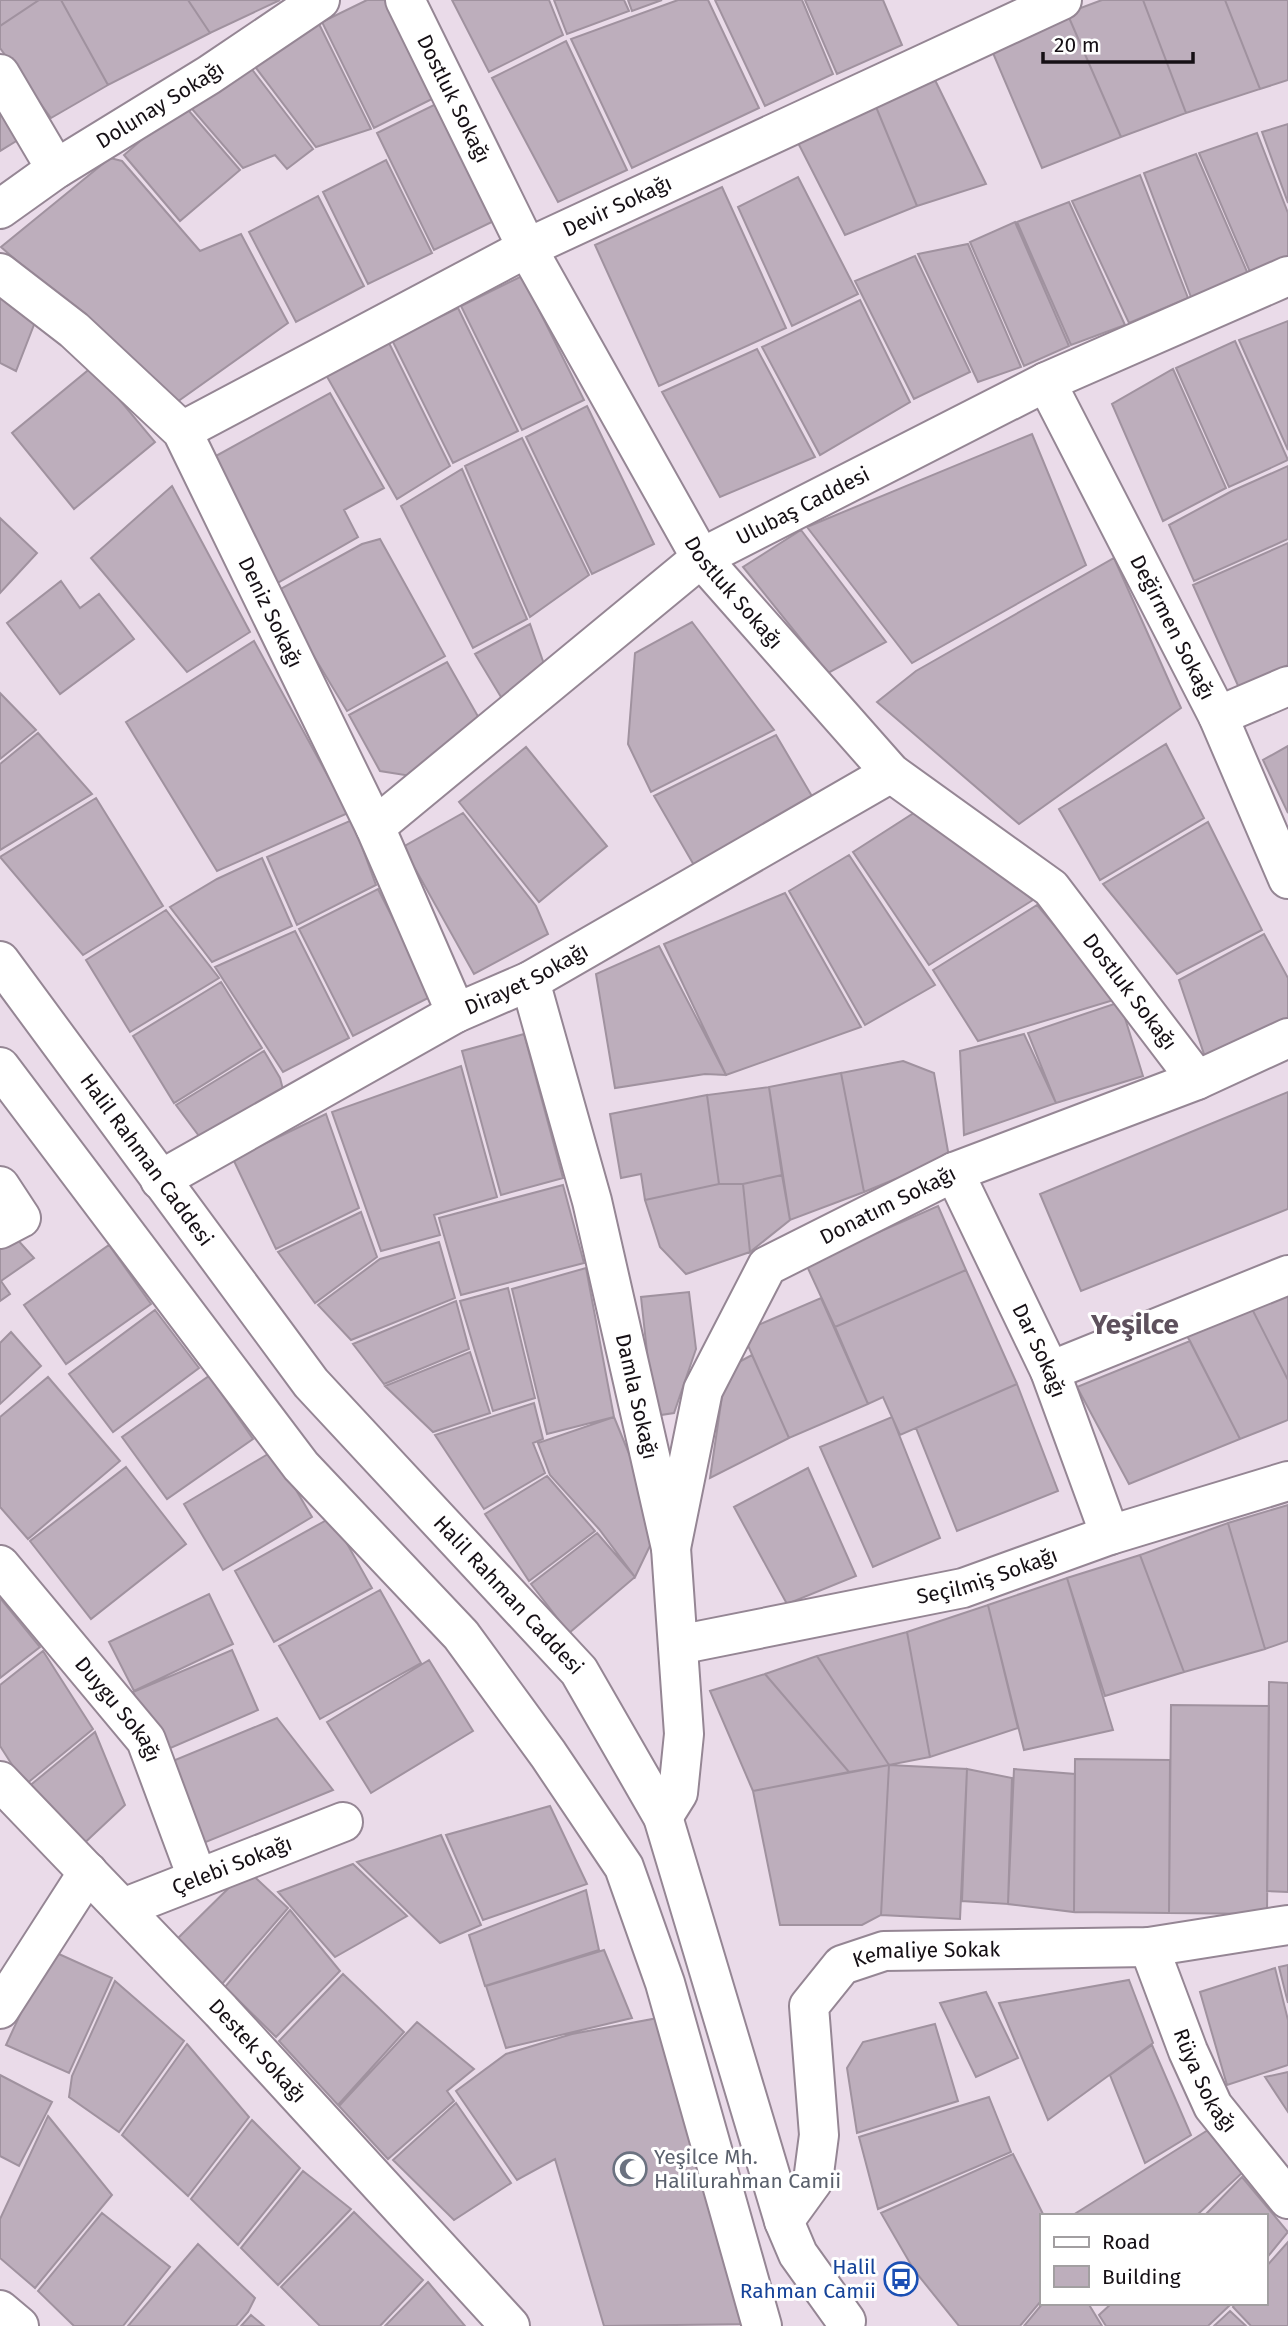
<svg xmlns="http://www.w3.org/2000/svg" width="1288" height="2326" font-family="'Fira Sans',sans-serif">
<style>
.building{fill:#bdaebc;stroke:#a0929f;stroke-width:2}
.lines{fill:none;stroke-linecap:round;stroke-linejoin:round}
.minor-casing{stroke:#958694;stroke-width:42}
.tertiary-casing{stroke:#958694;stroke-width:42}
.minor{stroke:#fff;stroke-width:38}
.tertiary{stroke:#fff;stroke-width:38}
.labels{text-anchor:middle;stroke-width:6;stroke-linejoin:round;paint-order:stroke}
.street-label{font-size:21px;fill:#161015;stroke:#fff}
.worship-label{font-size:21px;fill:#5b616d;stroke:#fff;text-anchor:start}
.transit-label{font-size:21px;fill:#164399;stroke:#fff;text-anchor:end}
.district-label{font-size:28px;font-weight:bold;fill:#5e515d;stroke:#fff}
</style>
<rect width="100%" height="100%" fill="#eadbe9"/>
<path class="building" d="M0,0H39L0,26Z
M39,0H61L108,85L51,118L0,48V26Z
M61,0H188L210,33L108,85Z
M188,0H280L210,33Z
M367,0H390L438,96L374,128L322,22Z
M452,0H549L563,35L489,72Z
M554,0H624L629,11L567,34Z
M628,0H662L632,11Z
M678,0H708L759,108L632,168L571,39Z
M715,0H802L833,74L765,106Z
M805,0H883L902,45L837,74Z
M1102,0H1143L1186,113L1121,137L1067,13Z
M1143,0H1225L1260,89L1186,113Z
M1225,0H1288V80L1260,89Z
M1067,13L1121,137L1042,168L990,46Z
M319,24L371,129L316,147L250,60Z
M566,41L627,170L558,202L492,78Z
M247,63L313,149L287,169L275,155L243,168L186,102Z
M933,76L986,184L917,206L874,102Z
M440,102L498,219L434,250L377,133Z
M874,102L917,206L845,235L794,135Z
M183,104L240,170L180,221L124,155Z
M0,110L18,140L0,151Z
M1288,124V203L1262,132Z
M1257,133L1288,213V262L1253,279L1199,153Z
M1196,154L1251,281L1194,305L1144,173Z
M110,158L122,161L200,251L241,234L288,323L177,402L1,247Z
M386,160L432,253L368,284L323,192Z
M1140,175L1188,298L1129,323L1072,201Z
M798,177L858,294L792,326L738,207Z
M722,187L786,328L659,386L595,245Z
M318,196L364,286L296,322L249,232Z
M1069,202L1125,325L1071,345L1017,222Z
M1015,222L1069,346L1024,366L970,242Z
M968,244L1021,367L978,382L918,254Z
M915,256L970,372L914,399L855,281Z
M522,276L584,400L522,430L461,306Z
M0,295L37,317L16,371L0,363Z
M860,300L910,402L820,455L762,347Z
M458,308L518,431L453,463L392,340Z
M1288,321V450L1239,340Z
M1235,341L1288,460L1229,487L1176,368Z
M389,343L450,466L397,499L326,375Z
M757,349L815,457L720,497L662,392Z
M92,367L155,442L74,509L12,433Z
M1173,369L1226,488L1163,521L1112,404Z
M330,393L384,488L344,510L358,537L272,586L205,462Z
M587,406L654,544L592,574L526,437Z
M1032,434L1086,565L912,663L807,527Z
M522,438L589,575L530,617L465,466Z
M1288,466V539L1194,581L1169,525L1232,491Z
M462,469L527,619L473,648L401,506Z
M172,486L250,632L187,672L91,558Z
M0,518L37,553L0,593Z
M801,530L886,642L828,673L743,567Z
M380,539L445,656L347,711L275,592L362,544Z
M1288,543V665L1240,690L1193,585Z
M1114,558L1181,708L1019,824L877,702L916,671Z
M61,581L80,608L99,594L134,639L60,694L7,623Z
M692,622L774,730L651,792L628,744L635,653Z
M530,624L545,667L504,702L475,654Z
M254,641L348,813L217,871L126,722Z
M447,662L480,720L411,776L380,771L349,715Z
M0,693L36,730L0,759Z
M38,733L92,794L0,850V764Z
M776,735L816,803L695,867L654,796Z
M1166,744L1204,818L1100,880L1059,809Z
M1288,746V813L1263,760Z
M526,747L607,846L539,902L459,802Z
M96,798L163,906L83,955L0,857Z
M920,809L1033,900L929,965L853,852Z
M463,813L536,906L548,934L474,974L403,847Z
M352,820L376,885L297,925L267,857Z
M1208,822L1262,930L1177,974L1103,884Z
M849,855L935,985L865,1025L789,891Z
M262,858L292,926L212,962L170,907L217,879Z
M378,889L432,996L353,1036L299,929Z
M785,893L861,1027L726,1075L664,944Z
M1037,905L1117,999L978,1041L933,970Z
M166,910L219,978L130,1032L86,960Z
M295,931L349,1038L283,1072L215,967Z
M1264,934L1288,978V1018L1205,1057L1179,980Z
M659,946L726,1075L705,1074L615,1088L596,974Z
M221,982L262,1048L174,1103L133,1036Z
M1120,1002L1143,1076L1056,1103L1028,1033Z
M524,1034L563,1178L501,1195L462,1051Z
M1024,1034L1056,1103L964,1135L960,1051Z
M264,1051L280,1078L287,1105L202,1140L176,1105Z
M903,1061L934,1073L949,1157L864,1192L841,1073Z
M461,1066L497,1197L434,1215L440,1235L381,1251L332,1112Z
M841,1073L864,1192L790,1220L769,1087Z
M769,1087L782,1175L743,1184H719L707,1095Z
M1288,1092V1209L1081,1291L1040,1194Z
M707,1095L719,1184L645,1200L641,1174L621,1178L610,1114Z
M326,1114L359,1208L276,1249L233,1159Z
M782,1175L790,1220L750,1252L743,1184Z
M719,1184H743L750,1252L686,1274L660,1247L645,1200Z
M563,1185L584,1263L461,1295L439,1218Z
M938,1206L966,1270L835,1327L806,1264Z
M361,1212L377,1257L315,1303L278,1252Z
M16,1238L34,1258L1,1281L10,1294L0,1301V1245Z
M439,1242L455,1298L351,1340L318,1305L380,1259Z
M109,1245L151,1304L66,1364L24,1305Z
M586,1268L614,1417L547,1434L512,1289Z
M966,1270L1017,1384L900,1435L883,1397L868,1404L835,1327Z
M1288,1286V1380L1248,1301Z
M508,1288L535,1398L493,1411L460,1301Z
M689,1292L696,1349L674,1413L654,1416L641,1297Z
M821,1298L868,1404L789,1438L742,1332Z
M456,1301L469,1349L384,1384L353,1344Z
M1248,1301L1288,1380V1420L1240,1439L1182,1326Z
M155,1310L199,1368L113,1432L69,1374Z
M11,1332L41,1366L0,1404V1343Z
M1190,1341L1240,1439L1129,1484L1077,1387Z
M470,1352L490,1413L433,1432L385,1386Z
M752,1355L789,1438L710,1478L726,1369Z
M209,1376L253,1439L167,1499L122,1437Z
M48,1377L120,1461L28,1539L0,1507V1417Z
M1017,1384L1058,1491L957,1531L916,1428Z
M534,1403L543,1439L533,1443L545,1473L484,1509L435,1435Z
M614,1417L659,1527L635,1577L599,1529L550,1475L538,1443Z
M892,1417L940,1538L873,1567L820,1447Z
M273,1451L312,1517L223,1570L184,1504Z
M126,1467L186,1544L91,1619L30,1541Z
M808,1468L856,1576L787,1604L734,1507Z
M547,1476L595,1531L529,1581L485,1514Z
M1288,1505V1641L1265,1649L1228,1523Z
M332,1517L372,1588L274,1642L235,1571Z
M1228,1523L1265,1649L1184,1672L1140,1555Z
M597,1533L635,1577L569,1633L531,1584Z
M1140,1555L1184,1672L1105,1696L1067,1578Z
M1067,1578L1113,1730L1024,1750L988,1605Z
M380,1590L421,1663L320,1719L279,1646Z
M209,1594L233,1644L134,1691L109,1642Z
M0,1598L40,1647L0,1678Z
M988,1605L1018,1728L930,1757L907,1632Z
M907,1632L930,1757L889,1765L817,1656Z
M232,1650L258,1710L159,1753L133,1692Z
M43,1651L93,1729L25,1785L0,1746V1685Z
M817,1656L889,1765L849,1772L765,1674Z
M429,1660L473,1731L371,1793L327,1722Z
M765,1674L849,1772L753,1791L710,1691Z
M1269,1682L1288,1683V1892L1267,1891Z
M1171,1705L1269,1706L1267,1914L1169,1913Z
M277,1718L333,1790L196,1846L163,1765Z
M95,1732L125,1805L78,1849L27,1788Z
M1075,1759L1170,1760L1169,1913L1074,1912Z
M889,1765L967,1769L960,1919L881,1915Z
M889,1765L881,1915L862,1925H780L753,1791Z
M967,1769L1012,1778L1008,1904L962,1901Z
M1014,1769L1075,1774L1074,1912L1008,1904Z
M550,1806L587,1884L483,1920L446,1835Z
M441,1835L481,1925L440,1943L357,1862Z
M353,1864L407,1916L335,1957L278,1892Z
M247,1870L288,1908L222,1984L172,1944Z
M586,1890L599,1950L485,1986L469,1935Z
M290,1910L340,1971L276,2037L225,1987Z
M50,1950L112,1978L69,2073L6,2045Z
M604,1950L632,2018L506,2048L486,1986Z
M1288,1965V2003L1279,1967Z
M1275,1968L1288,2020V2065L1227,2085L1200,1992Z
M343,1974L404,2032L338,2105L279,2041Z
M1129,1980L1153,2043L1048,2120L999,2003Z
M115,1981L184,2041L119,2132L69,2097L72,2076Z
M986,1992L1018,2058L976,2077L940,2003Z
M658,2018L747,2324L604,2326L555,2159L517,2180L456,2091L506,2054L572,2034Z
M417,2022L474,2069L447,2091L454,2101L388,2159L339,2106Z
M935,2024L958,2101L857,2133L847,2068L863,2042Z
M187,2044L249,2117L188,2196L122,2135Z
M1152,2045L1191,2135L1145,2163L1110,2075Z
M1288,2072V2112L1265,2077Z
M0,2075L52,2102L19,2166L0,2156Z
M989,2097L1011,2152L878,2209L859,2137Z
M456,2103L511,2183L454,2220L393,2160Z
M48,2116L112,2195L35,2288L0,2258V2219Z
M252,2120L300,2168L238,2245L191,2199Z
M1208,2130L1244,2171L1196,2216L1073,2215Z
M1013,2154L1044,2216H1041V2301L1020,2326H959L914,2270L881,2213Z
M303,2171L351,2209L278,2285L241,2248Z
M1242,2177L1288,2232L1265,2260V2216H1204Z
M354,2212L423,2280L380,2326H320L281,2287Z
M102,2213L170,2267L123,2326H74L38,2291Z
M1288,2242V2326H1251L1233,2307L1235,2303H1265V2268Z
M198,2244L255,2298L248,2312L236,2326H128Z
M428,2282L465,2326H385Z
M1043,2303H1088L1102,2326H1024Z
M1112,2303H1229L1230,2305L1208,2326H1106L1099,2315Z
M1230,2311L1246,2326H1214Z
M251,2315L264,2326H241Z"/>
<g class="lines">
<defs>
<g id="minor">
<path id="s1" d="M405,0L527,248L701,558L891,773L1051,888L1197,1080"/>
<path d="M0,74L56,169"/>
<path id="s2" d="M0,209L56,169L209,75L320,0"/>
<path id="s3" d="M0,273L74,330L182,431L375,827L456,1013"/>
<path id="s4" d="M1046,382L1218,716L1288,879"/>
<path id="s5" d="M182,431L527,248L1062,0"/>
<path d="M1218,716L1288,686"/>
<path id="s6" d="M375,827L701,558L1046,382L1288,276"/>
<path id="s7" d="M530,981L592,1201L671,1548L684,1734L678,1793L663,1817"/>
<path id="s8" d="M954,1172L1050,1371L1110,1535"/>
<path id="s9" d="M160,1180L456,1013L530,981L891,773"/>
<path d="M0,1186L21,1218L0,1229"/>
<path d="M1050,1371L1288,1275"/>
<path id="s10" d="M671,1548L703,1390L767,1266L954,1172L1197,1080L1288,1038"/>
<path id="s11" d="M0,1565L146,1740L197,1877"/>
<path id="s12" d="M678,1645L963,1588L1110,1535L1288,1481"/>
<path id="s13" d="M0,1781L221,2011L510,2326"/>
<path id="s14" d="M123,1908L343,1822"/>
<path id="s15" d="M1149,1947L1188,2051L1213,2106L1288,2199"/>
<path d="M0,2009L88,1872"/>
<path id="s16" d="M784,2221L813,2181L819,2135L809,2006L842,1965L884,1951L1149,1947L1288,1925"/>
<path d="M0,2310L19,2326"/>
</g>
<g id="tertiary">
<path id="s17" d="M0,961L311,1383L579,1671L663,1817L784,2221L798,2254L846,2321"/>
<path d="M0,1067L301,1466L461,1635L548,1754L624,1867L665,1983L762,2326"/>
</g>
</defs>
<use href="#minor" class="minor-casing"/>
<use href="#tertiary" class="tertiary-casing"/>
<use href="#minor" class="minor"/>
<use href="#tertiary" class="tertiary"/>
</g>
<defs>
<symbol id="mosque-ring" viewBox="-11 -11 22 22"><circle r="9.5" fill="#fff" stroke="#6b7280" stroke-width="1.5"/><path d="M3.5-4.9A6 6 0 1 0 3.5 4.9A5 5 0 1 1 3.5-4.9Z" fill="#6b7280"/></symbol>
<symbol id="bus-ring" viewBox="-11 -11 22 22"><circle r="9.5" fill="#fff" stroke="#1a4fb4" stroke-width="1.5"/><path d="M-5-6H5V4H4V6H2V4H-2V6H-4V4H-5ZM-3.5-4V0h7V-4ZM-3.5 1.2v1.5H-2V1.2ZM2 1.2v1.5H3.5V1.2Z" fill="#1a4fb4"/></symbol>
</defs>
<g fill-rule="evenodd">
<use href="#mosque-ring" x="611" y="2150" width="38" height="38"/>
<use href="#bus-ring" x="882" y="2260" width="38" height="38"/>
</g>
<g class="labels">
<g class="street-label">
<text dy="7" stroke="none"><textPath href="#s1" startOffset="110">Dostluk Sokağı</textPath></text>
<text dy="7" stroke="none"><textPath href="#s2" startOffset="191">Dolunay Sokağı</textPath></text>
<text dy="7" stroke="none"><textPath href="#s5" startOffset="490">Devir Sokağı</textPath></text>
<text dy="7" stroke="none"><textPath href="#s6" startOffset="537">Ulubaş Caddesi</textPath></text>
<text dy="7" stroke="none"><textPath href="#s1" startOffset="679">Dostluk Sokağı</textPath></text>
<text dy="7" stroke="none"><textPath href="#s3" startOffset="443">Deniz Sokağı</textPath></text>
<text dy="7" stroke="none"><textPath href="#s4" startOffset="276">Değirmen Sokağı</textPath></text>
<text dy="7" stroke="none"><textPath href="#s9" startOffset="418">Dirayet Sokağı</textPath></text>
<text dy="7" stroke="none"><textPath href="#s1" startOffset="1246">Dostluk Sokağı</textPath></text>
<text dy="7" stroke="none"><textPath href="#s17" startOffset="247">Halil Rahman Caddesi</textPath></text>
<text dy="7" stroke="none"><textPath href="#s10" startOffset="436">Donatım Sokağı</textPath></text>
<text dy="7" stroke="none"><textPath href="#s8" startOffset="198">Dar Sokağı</textPath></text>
<text dy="7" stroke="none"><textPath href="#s7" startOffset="429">Damla Sokağı</textPath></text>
<text dy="7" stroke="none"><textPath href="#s12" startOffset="317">Seçilmiş Sokağı</textPath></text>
<text dy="7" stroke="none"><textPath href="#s17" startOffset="814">Halil Rahman Caddesi</textPath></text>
<text dy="7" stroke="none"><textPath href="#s11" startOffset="187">Duygu Sokağı</textPath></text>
<text dy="7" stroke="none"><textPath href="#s14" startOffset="117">Çelebi Sokağı</textPath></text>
<text dy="7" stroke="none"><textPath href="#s16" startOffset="364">Kemaliye Sokak</textPath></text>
<text dy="7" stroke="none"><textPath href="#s13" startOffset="373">Destek Sokağı</textPath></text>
<text dy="7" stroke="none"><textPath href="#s15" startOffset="145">Rüya Sokağı</textPath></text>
</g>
<g class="worship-label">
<text x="654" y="2164">Yeşilce Mh.<tspan x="654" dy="24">Halilurahman Camii</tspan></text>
</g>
<g class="transit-label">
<text x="876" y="2274">Halil<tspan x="876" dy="24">Rahman Camii</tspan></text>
</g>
<g class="district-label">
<text x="1135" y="1334">Yeşilce</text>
</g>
</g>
<rect x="1040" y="2214" width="228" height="91" fill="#ffffff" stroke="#a29fa1" stroke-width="2"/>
<rect x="1054" y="2237" width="35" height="10" fill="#ffffff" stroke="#a29fa1" stroke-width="2"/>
<text x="1102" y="2249" font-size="21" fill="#161015">Road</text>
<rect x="1054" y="2266" width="35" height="21" fill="#bdaebc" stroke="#a29fa1" stroke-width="2"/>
<text x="1102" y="2284" font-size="21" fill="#161015">Building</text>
<path d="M1043 52v10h150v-10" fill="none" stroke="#161015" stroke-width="3.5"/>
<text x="1054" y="52" font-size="21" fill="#161015" stroke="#ffffff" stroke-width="5" paint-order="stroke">20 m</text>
</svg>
